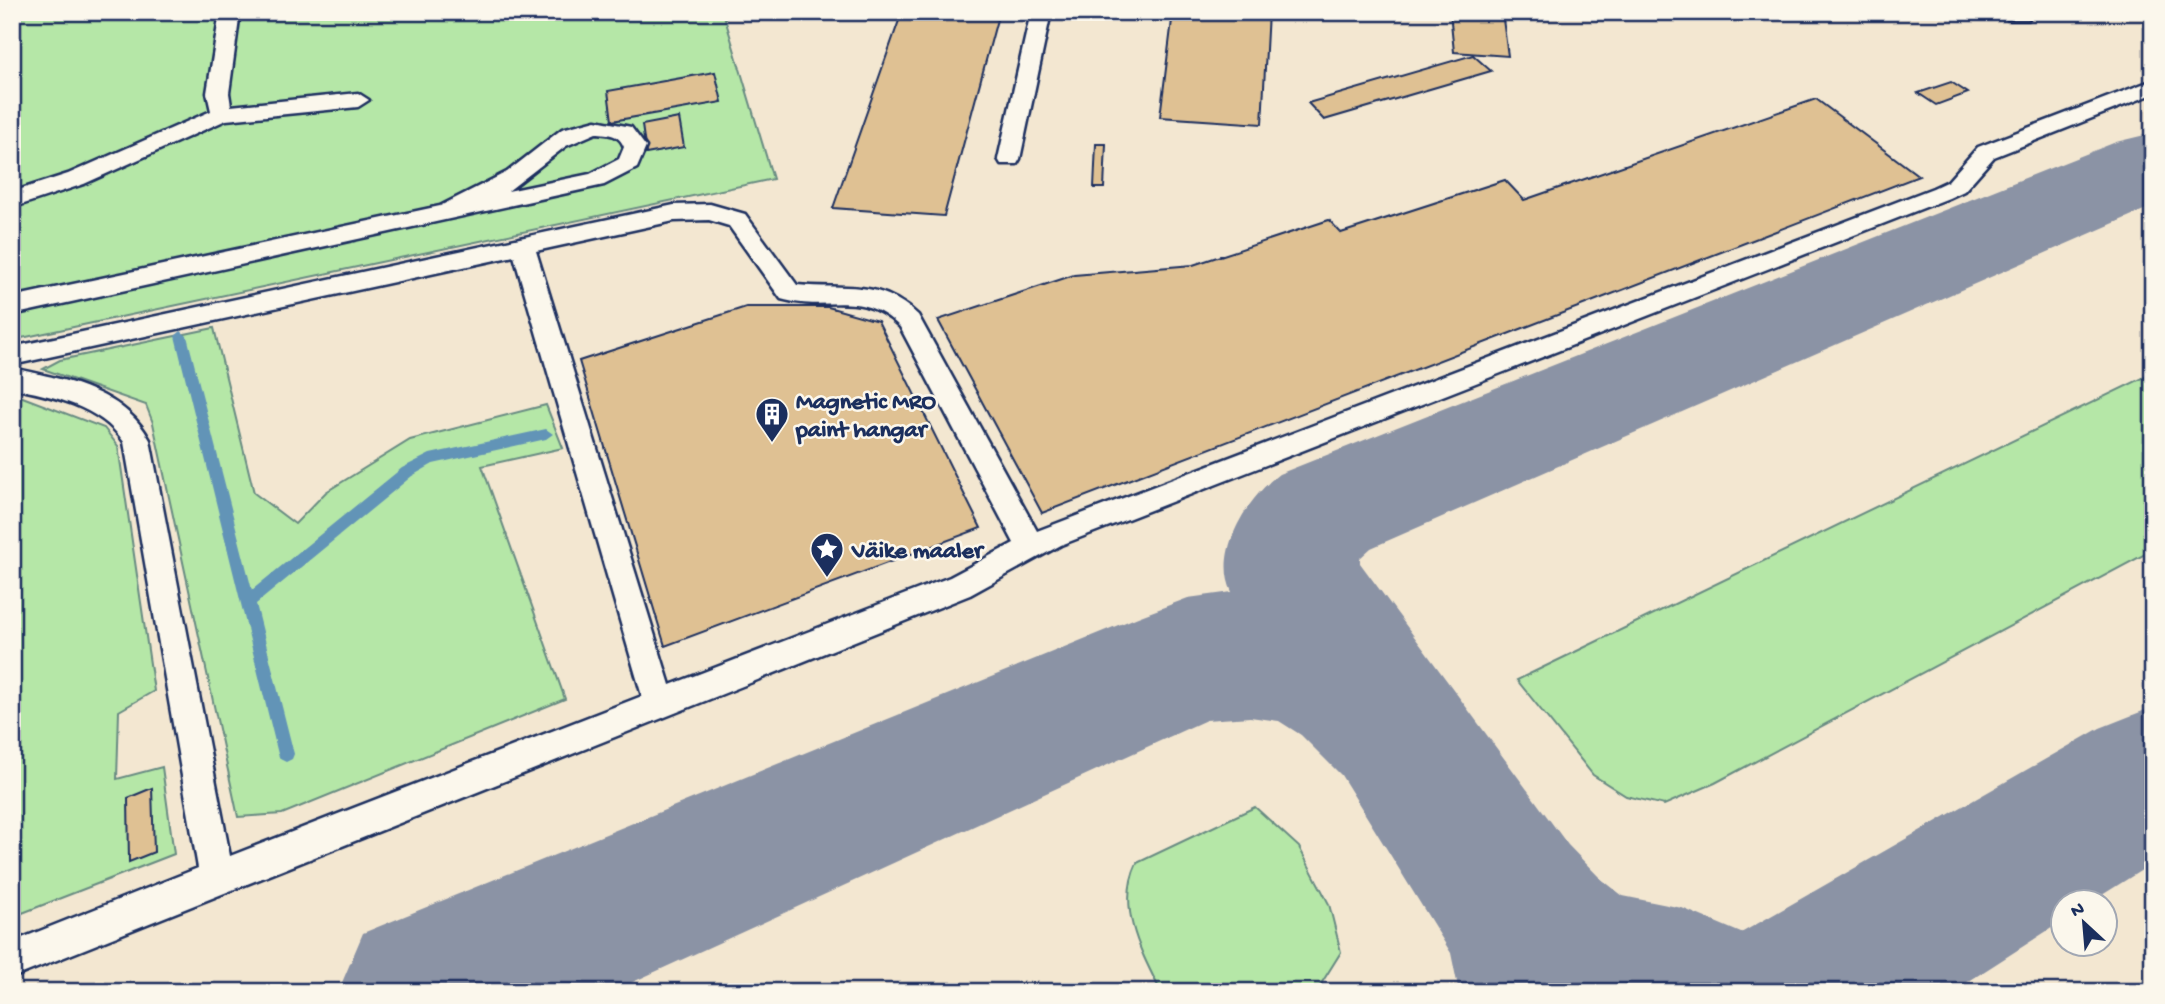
<svg xmlns="http://www.w3.org/2000/svg" width="2165" height="1004" font-family="'Gochi Hand',sans-serif">
<style>
.built{fill:#f3e7d1;fill-rule:evenodd}
.green{fill:#b5e7a7;stroke:#688b82;stroke-width:2}
.lines{fill:none;stroke-linecap:round;stroke-linejoin:round}
.stream{fill:#6294b7;fill-rule:evenodd}
.taxiway{fill:#8b93a5;fill-rule:evenodd}
.building{fill:#dfc193;stroke:#1b2f5e;stroke-width:2}
.lane-casing{stroke:#1b2f5e;stroke-width:5}
.street-casing{stroke:#1b2f5e;stroke-width:6}
.lane{fill:#fbf7ec;fill-rule:evenodd}
.street{fill:#fbf7ec;fill-rule:evenodd}
.labels{text-anchor:middle;stroke-width:5;stroke-linejoin:round;paint-order:stroke}
.poi-label{font-size:24px;font-weight:bold;fill:#1b2f5e;stroke:#fbf7ec;text-anchor:start}
</style>
<rect width="100%" height="100%" fill="#fbf7ec"/>
<filter id="ink" filterUnits="userSpaceOnUse"><feTurbulence type="fractalNoise" baseFrequency=".0143" numOctaves="2"/><feDisplacementMap in="SourceGraphic" scale="14" xChannelSelector="R" yChannelSelector="G"/><feConvolveMatrix kernelMatrix="1 2 1 2 8 2 1 2 1" color-interpolation-filters="sRGB"/></filter>
<g filter="url(#ink)">
<path class="built" d="M723,12H2153V992H12V340L772,179ZM2064,902H2106V944H2064Z"/>
<path class="green" d="M12,12H723L773,179L12,340Z
M214,328L254,493L295,524L326,492L410,440L546,405L563,448L482,466L565,699L282,814L238,817L153,423L146,405L43,369L60,360Z
M2153,373V550L1715,783L1664,805L1626,796L1593,775L1517,680Z
M12,393L104,428L118,446L154,691L119,711L117,779L162,767L174,854L12,917Z
M1255,807L1299,847L1329,904L1341,952L1316,992H1161C1141,952 1116,907 1137,863Z"/>
<g class="lines">
<path class="stream" d="M181,331L187,336L252,590L402,468L430,454L546,429L553,434L546,439L433,464L412,476L256,604L294,754L292,759L286,762L280,759L278,754L175,336Z"/>
<path class="taxiway" d="M2153,133V206L1371,548L1360,558V563L1568,845L1600,878L1623,896L1682,908L1741,933L2100,728L2153,707V863L2091,902H2064V920L1952,992H1459L1451,953L1341,775L1301,735L1279,721L1250,717L1206,720L611,992H338L363,933L1138,617L1188,598L1232,592C1213,553 1247,498 1279,474L2116,142Z"/>
</g>
<path class="building" d="M902,12H999L944,216L833,208Z
M1173,12H1268L1262,124L1160,117Z
M1450,12H1502L1508,56L1454,52Z
M1473,55L1491,71L1324,120L1308,103Z
M715,72L722,102L612,121L608,91Z
M1951,82L1968,93L1936,105L1918,93Z
M1816,99L1919,176L1042,513L938,320L1074,275L1193,265L1329,220L1341,233L1505,180L1524,200Z
M679,118L684,147L646,154L642,125Z
M1096,144H1106L1104,188H1094Z
M746,307H828L878,321L981,528L665,646L579,361Z
M152,788L154,852L129,862L128,798Z"/>
<g class="lines">
<defs>
<path id="lane" d="M220,12H240L229,93L231,106L358,93L369,100L358,107L226,120L84,184L12,208V192L68,174L211,111L207,93Z
M1031,12H1051L1020,159L1017,164H1001L998,159Z
M2153,80V94L1994,157L1964,191L1949,198L1061,545L970,595L12,978V942L198,868L124,442C100,406 52,396 12,388V368C63,379 124,390 150,440L230,856L642,696L514,256L12,365V347L674,205L710,204L745,214L797,285C845,290 879,278 918,315L1037,531L1933,188L1948,181L1978,147ZM709,220L729,226L781,299C828,313 859,287 900,327L1014,543L950,577L670,685L536,251L674,221Z
M596,120L631,127L646,147L637,168L604,185L12,315V297L440,206L507,172L562,129ZM596,133C609,134 619,134 624,147L619,159L590,174L508,191L566,146Z"/>
<path id="street" d="M2032,12L2028,19H2008L2004,13Z"/>
</defs>
<use href="#lane" class="lane-casing"/>
<use href="#street" class="street-casing"/>
<use href="#lane" class="lane"/>
<use href="#street" class="street"/>
</g>
</g>
<defs>
<symbol id="building-pin" viewBox="-11 -11 22 30"><path d="M0 17L-7.5 6A9.5 9.5 0 1 1 7.5 6Z" fill="#1b2f5e" stroke="#fbf7ec"/><path d="M-4-6H4V6H1V3H-1V6H-4ZM-2.5-4.3h1.7v1.8h-1.7ZM.8-4.3h1.7v1.8H.8ZM-2.5-1h1.7V.8h-1.7ZM.8-1h1.7V.8H.8Z" fill="#fff"/></symbol>
<symbol id="sight-pin" viewBox="-11 -11 22 30"><path d="M0 17L-7.5 6A9.5 9.5 0 1 1 7.5 6Z" fill="#1b2f5e" stroke="#fbf7ec"/><path d="M0-6L1.8-2.2L6-1.7L2.9 1.2L3.7 5.4L0 3.3L-3.7 5.4L-2.9 1.2L-6-1.7L-1.8-2.2Z" fill="#fff"/></symbol>
</defs>
<g fill-rule="evenodd">
<use href="#building-pin" x="753" y="395" width="38" height="52"/>
<use href="#sight-pin" x="808" y="530" width="38" height="52"/>
</g>
<g class="labels">
<g class="poi-label">
<text x="796" y="408">Magnetic MRO<tspan x="796" dy="28">paint hangar</tspan></text>
<text x="852" y="557">Väike maaler</text>
</g>
</g>
<rect width="2165" height="1004" fill="none" stroke="#fbf7ec" stroke-width="42"/>
<rect x="21" y="21" width="2123" height="962" fill="none" stroke="#1b2f5e" stroke-width="2.5" filter="url(#ink)"/>
<g transform="translate(2084 923) rotate(334)"><circle r="33" fill="#fbf7ec" stroke="#a1a7b3" stroke-width="2"/>
<path d="M0-5L12 26L0 18L-12 26Z" fill="#1b2f5e"/>
<text y="-10" font-size="19" font-weight="bold" text-anchor="middle" fill="#1b2f5e">N</text>
</g>
</svg>
